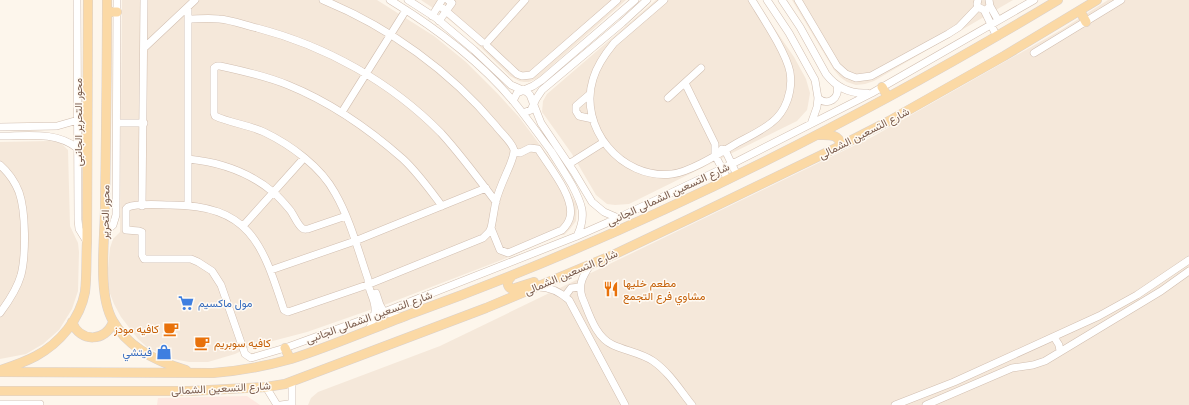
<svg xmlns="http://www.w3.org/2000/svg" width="1189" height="405" font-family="Lato,Vazirmatn,sans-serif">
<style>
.residential{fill:#f5e8da}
.commercial{fill:#fde8e0}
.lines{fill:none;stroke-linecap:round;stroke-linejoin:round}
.minor-casing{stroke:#d1beb0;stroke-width:8}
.major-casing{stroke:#dad1cd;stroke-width:10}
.minor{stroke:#fff;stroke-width:7}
.major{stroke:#fbd9a5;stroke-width:9}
.labels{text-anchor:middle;stroke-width:3;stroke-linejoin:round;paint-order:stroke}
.street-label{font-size:11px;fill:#7a5c4d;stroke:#fffaf3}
.food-label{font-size:11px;fill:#c56008;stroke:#fffaf3;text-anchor:start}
.shop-label{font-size:11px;fill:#366cbe;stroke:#fffaf3;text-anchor:start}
</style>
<rect width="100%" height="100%" fill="#fdf6ec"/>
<path class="residential" d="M122,0H377L434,36L466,62L498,94L519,117L552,161L574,200L577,204L576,221L570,229L564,235H559L512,256L387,304L307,332L265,343L256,344L235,354L208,362H189L168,358L147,347L138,339L121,317L114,304L109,291L107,278L110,248L113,239L120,232Z
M421,0H626L538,78L529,82H524L519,81L510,76L469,36L442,14Z
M656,0H755L794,57L806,79L810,93L808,105L807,110L797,121L629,204L615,205L607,204L596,195L572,154L545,116L542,112L543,101L547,94Z
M792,0H1013L874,81L865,84L856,85L847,82L840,77L834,70Z
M1108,0H1189V405H308L311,398L318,392L440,346L874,136L1061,30Z
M50,141L61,143L68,150L70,226L78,243L79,252L78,291L72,309L59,330L43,344L26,354L0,359V142Z"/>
<path class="commercial" d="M247,396L260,405H157L158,398Z"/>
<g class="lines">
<defs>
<path id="minor" d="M77,0L78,220L79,229L87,242
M323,0C389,27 450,71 496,126C501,133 512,142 514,150C514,155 512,160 510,165C505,177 499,189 496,201C494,210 493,219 491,228L489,232L483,238L367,285L288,312L284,310C262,243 250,205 170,205C159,205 138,203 128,207L126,209V230L139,231L142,232V255L144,259H191L198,262L212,271L221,285L245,354L251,358L285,348L384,312L577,236L618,218L732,164L872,93L1034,0
M390,0C436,28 480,61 514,102C527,118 539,135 551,151C558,162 565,173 572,185C582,204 587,215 577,236
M408,0L436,18L474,50L511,85L527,92L530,95L541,123L574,172L592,202L604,212L618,218
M664,0L614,43C605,54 597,65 593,79C578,127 621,180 672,174C690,172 720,153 737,143C748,137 761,131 771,123C786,112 793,91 790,72C786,52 763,18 752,0
M767,0L789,33L815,80L818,98L817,107L811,124
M782,0L800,27L826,74C836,87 850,94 867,93
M798,0L837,66L846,74L856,78L871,76L948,34L959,27L978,7
M978,0L977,4L978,7L984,10L987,9L990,6L989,0
M439,5L482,42
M990,6L998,20
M984,10L997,37
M432,16L442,0
M188,19C198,19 209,18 219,19C232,20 244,25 257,28C326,46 391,82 441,133C461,155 478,178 496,202
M439,21L452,3L448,0
M488,41L525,0
M487,46L517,74L522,76L531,75L617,0
M144,48L195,0
M1034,53L1121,0
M685,83L715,144V155L728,180
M590,94L576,106V111L579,116L593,119
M668,98L701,68
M818,98C828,107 840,98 837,86
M513,101L517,93L533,86L542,80L635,0
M342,112L406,10
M523,113L531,110L536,99L542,90L622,23L647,0
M117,123H144
M0,127L57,126L78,120
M0,136C26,136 56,131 77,148
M722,149L725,150L737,175
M188,159C219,162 249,172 273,192C279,197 285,204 290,210C294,215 297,224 302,228C304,230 306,229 308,229L346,216
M569,164L604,142
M0,165C8,172 15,182 19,192C26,212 26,255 21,275C17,289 9,301 0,313
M188,205V7
M142,206L144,0
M243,226L304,158
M491,228L500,250L508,253L562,230C566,226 569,222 570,217C575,197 548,165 538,149L530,148L520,153L514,152
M105,232L113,225L116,215L117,0
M590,265C583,276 578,284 582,297C589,313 595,337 613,345C626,351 641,353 653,361C669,372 680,390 692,405
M271,270L355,241L486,188
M538,287C550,287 560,292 569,300L625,405
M376,293L380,305L384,312L402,318
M565,296L571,288L580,287
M369,330C371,324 375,317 375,311C376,299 367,290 368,279C358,250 350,219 335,193C321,167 291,145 264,132C249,125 230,123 215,116L214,113V68L217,66H220C243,71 266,76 288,85C330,102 369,129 403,159C418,173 430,190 442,206
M1054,337L1059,345L1060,351
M292,381V405
M266,387L277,405
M0,404H40
M281,405L288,404L292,405
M895,405L954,382L1099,316L1137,295L1189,260
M926,405L1012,368L1033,365L1045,361L1161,291L1189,271"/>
<path id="major" d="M107,0C107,69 106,138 105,207C105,238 97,294 113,321C128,348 158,362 186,370
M1080,11L1086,22
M107,12H117
M882,87L888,97
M817,135C826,135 841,133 840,146
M511,277C506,281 507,287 512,289L534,282
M72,322C80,343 106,342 113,322
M285,348L290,359
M1,370C13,366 25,362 36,356C60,343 80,319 85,292C87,275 86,258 87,242L88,0
M0,372L213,373C239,371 266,366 291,359C332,346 373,328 413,313C638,232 853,123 1058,0
M0,391H190L266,387L285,384L486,308L613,255L691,218L840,146L889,121L1004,56L1097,0"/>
</defs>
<use href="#minor" class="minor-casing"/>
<use href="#major" class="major-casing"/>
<use href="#minor" class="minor"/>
<use href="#major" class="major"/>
</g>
<defs>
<symbol id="restaurant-bare" viewBox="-9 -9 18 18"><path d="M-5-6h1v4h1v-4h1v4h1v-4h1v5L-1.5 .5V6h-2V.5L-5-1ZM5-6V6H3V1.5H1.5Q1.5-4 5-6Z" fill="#e8710a" stroke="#fffaf3" stroke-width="2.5" paint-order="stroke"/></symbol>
<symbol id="supermarket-bare" viewBox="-9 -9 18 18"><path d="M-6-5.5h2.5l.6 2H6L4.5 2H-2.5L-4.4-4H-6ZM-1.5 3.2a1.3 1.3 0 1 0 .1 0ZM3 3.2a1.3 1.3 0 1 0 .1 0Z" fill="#3f7fe0" stroke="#fffaf3" stroke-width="2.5" paint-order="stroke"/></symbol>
<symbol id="cafe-bare" viewBox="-9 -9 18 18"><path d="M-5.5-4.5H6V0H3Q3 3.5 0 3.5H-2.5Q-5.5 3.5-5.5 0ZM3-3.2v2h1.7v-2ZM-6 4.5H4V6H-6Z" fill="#e8710a" stroke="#fffaf3" stroke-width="2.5" paint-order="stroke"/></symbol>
<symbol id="shop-bare" viewBox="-9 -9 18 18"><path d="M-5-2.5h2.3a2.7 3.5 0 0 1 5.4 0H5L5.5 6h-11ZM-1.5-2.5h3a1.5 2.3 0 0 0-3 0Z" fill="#3f7fe0" stroke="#fffaf3" stroke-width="2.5" paint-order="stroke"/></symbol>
</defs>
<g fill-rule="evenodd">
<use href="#restaurant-bare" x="600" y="278" width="22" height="22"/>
<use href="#supermarket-bare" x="175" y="292" width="22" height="22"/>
<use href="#cafe-bare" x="160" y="318" width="22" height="22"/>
<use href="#cafe-bare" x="191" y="332" width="22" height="22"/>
<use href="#shop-bare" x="153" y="341" width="22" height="22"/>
</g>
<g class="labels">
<g class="street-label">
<text transform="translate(78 122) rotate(-90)" y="4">محور التحرير الجانبى</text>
<text transform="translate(864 133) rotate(-27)" y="4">شارع التسعين الشمالى</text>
<text transform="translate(668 194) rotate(-25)" y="4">شارع التسعين الشمالى الجانبى</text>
<text transform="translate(105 212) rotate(-89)" y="4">محور التحرير</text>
<text transform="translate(571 272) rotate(-23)" y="4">شارع التسعين الشمالى</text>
<text transform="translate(369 317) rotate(-20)" y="4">شارع التسعين الشمالى الجانبى</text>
<text transform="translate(221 388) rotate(-3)" y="4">شارع التسعين الشمالى</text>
</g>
<g class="food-label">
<text x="623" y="287">مطعم خليها<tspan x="623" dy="13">مشاوي فرع التجمع</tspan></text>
<text x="159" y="333" text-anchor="end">كافيه مودز</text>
<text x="214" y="347">كافيه سوبريم</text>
</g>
<g class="shop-label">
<text x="198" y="307">مول ماكسيم</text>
<text x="152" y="356" text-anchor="end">فيتشي</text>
</g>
</g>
</svg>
